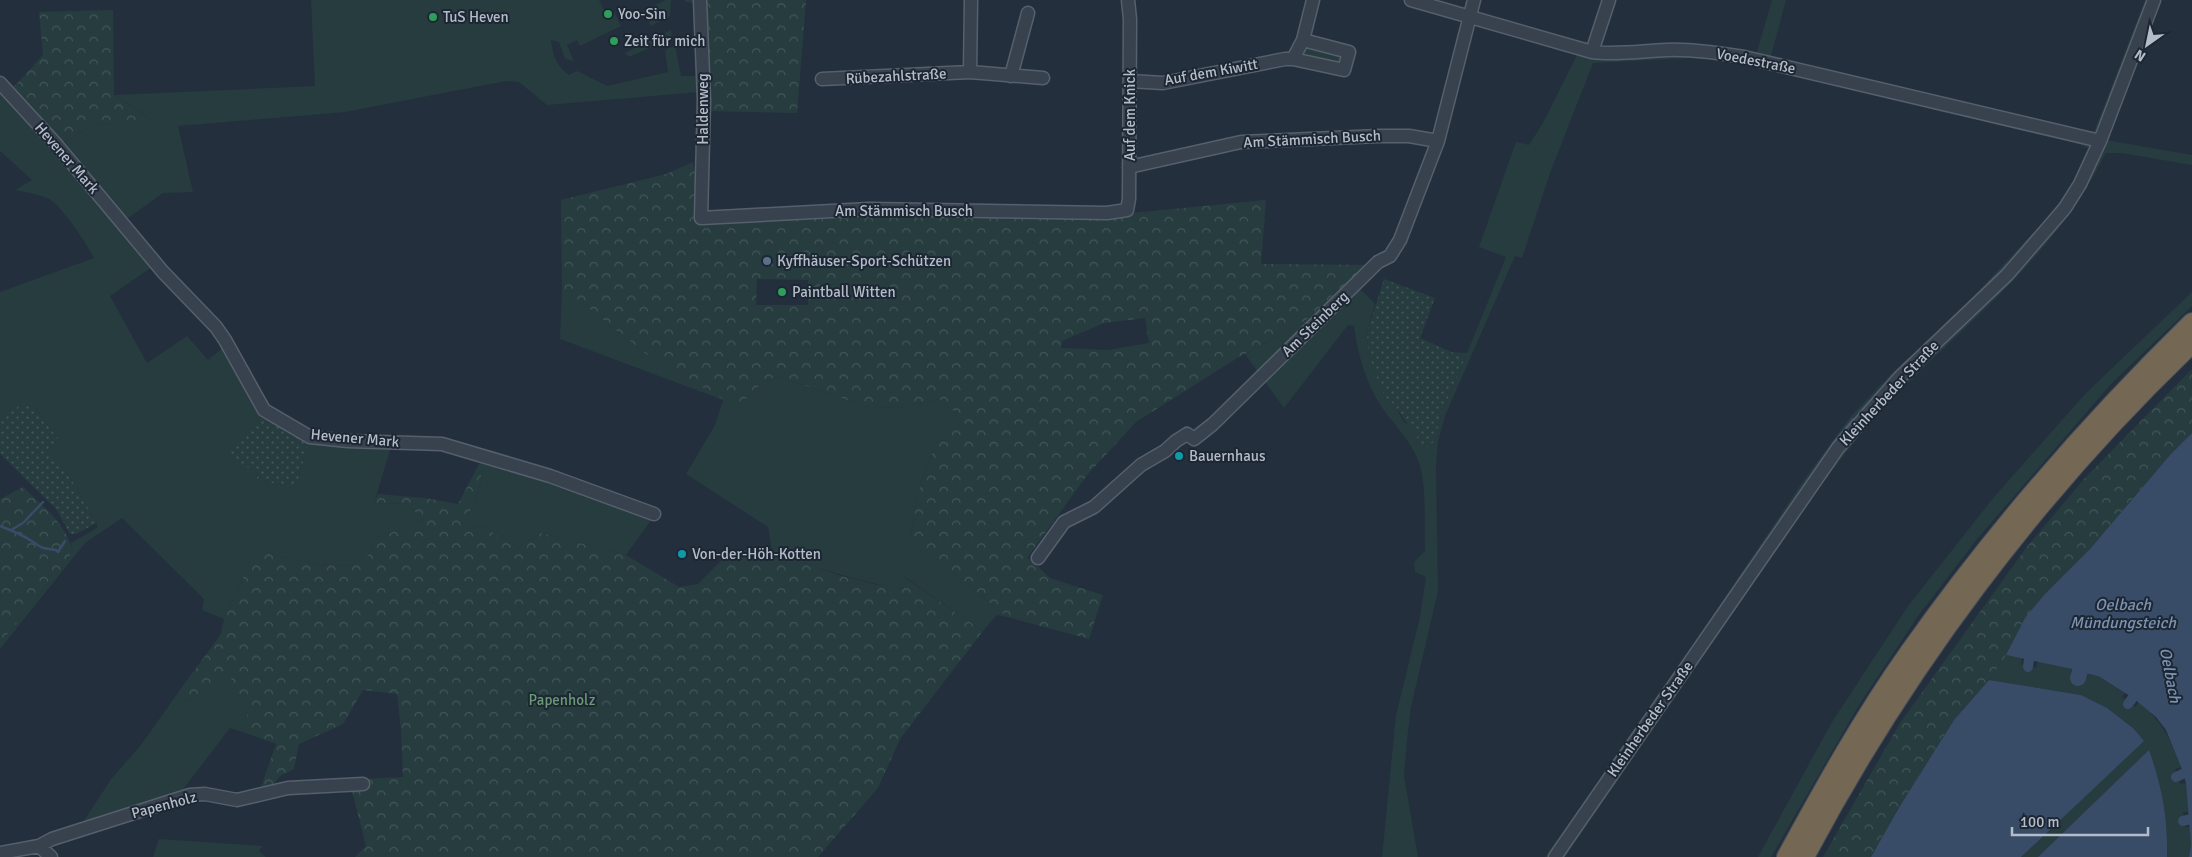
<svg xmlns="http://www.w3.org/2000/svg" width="2192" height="857" font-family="Signika,sans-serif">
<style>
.grass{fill:#263c3f}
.forest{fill:url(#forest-crowns);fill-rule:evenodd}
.park{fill:url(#park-dots)}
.water{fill:#394c67}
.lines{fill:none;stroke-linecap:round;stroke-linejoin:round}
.stream{stroke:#394c67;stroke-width:2.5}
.canal{stroke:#394c67;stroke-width:10}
.river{stroke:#394c67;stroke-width:16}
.minor-casing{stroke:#565f6c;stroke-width:15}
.highway-casing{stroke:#434c59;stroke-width:20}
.minor{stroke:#38414e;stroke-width:12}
.highway{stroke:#746855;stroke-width:18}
.leisure-dot{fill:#2e9e5b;stroke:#1d2633;stroke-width:2}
.service-dot{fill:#5c6f8a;stroke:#1d2633;stroke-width:2}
.culture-dot{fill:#0f9aa8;stroke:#1d2633;stroke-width:2}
.labels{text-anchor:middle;stroke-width:4;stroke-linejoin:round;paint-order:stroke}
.poi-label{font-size:15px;fill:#b4bcc9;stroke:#1d2633;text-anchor:start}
.street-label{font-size:15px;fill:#b4bcc9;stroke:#1d2633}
.park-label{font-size:15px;fill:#6b9a76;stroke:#1d2633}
.water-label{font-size:16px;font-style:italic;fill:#7c92b1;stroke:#1d2633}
</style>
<defs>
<pattern id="forest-crowns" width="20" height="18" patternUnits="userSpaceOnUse" patternTransform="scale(1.25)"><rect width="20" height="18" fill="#263c3f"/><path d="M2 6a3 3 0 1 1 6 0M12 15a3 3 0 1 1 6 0" fill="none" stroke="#435659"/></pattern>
<pattern id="park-dots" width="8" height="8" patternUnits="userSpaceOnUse" patternTransform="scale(1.25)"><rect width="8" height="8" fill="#263c3f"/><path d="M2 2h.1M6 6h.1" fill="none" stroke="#435659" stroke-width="1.8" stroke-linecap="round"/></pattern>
</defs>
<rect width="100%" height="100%" fill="#242f3e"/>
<path class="grass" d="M311,0H599L606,15L614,12L621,26L580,46L577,40L567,45L574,61L565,59L559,42L551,40C553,56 556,65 569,75L577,71L607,86L668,72L665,50L675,46L681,76H697L694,3L685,2V0H696L699,92L547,105L519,82L506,81L345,112L178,126L193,192L163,193L124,221L65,142L93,125L151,119L114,95L315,86Z
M666,0H671L670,16L651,26L643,11Z
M1772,0H1786L1771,56L2094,132L2145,0H2158L2106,140L2192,155V165L2121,153H2106C2096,171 2087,189 2075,206C2024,280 1952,337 1890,401C1865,427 1844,455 1822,484L1565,857H1545L1681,662L1806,477L1851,416L1891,374L1955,316L2048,217L2072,184L2089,149L2073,141L1907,99L1730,62L1691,58L1593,63L1550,173L1522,258L1515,256L1445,416L1438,441L1436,466L1438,591L1411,707L1407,740L1404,776L1418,857H1382L1396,715L1420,617L1426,577L1415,572L1414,562L1425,551C1424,526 1427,485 1419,463C1412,442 1396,427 1383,409C1366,385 1358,355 1354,326L1348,325L1284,408L1245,354L1322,311L1353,282L1375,304L1367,332L1368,351L1373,368L1404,422L1435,440L1441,415L1465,358L1450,352L1467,353L1506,257L1479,247L1516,142L1529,145L1543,123L1578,53L1669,54L1754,62Z
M671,30L672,38L629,57L625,53Z
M1304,46L1342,54L1341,65L1302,55Z
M0,88L36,128L152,267L110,296L147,363L187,336L208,360L225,346L215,332L203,320L220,336L224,333L268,410L227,453L258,474L257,479L296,489L309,440L319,433L364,438L365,436L424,437L456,441L508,455L660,512L652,519L626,555L541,533L518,548L485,528L464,525L478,493L483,469L478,466L480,461L463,456L464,448C438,440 420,441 393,440L374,504L405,503L424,520L377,538C373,547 369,558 359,563C343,571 285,559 267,552L258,562H250L224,619L202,610L204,599L122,518L85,543L0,649V643L55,577L73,551L71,543L97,528V523L71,479L48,448L58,439L30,400L0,420V292L94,258C86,243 63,207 49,199C38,194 26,192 15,190L32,180L0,151Z
M562,287L646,354L741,404L765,380L780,377L870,408L907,407L939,399L957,414L934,448L920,486L909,543L949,569L1007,617L997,615L983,631L905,577L902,589C856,582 815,567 772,550L768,527L686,474L715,425L723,400L560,339Z
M2192,292V306L2111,384L1978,538L1918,616L1859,705L1771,857H1758L1832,722L1908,606L1994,497L2086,393Z
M2006,655L2022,658L2021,664L2036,668L2038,661L2072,669L2070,675L2086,680L2088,674L2100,677L2125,693L2122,697L2135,707L2139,702C2164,724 2169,737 2181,767L2175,769L2180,784L2186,783L2189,812H2183L2185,827H2190L2191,845L2189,857H2167C2168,817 2162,788 2149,751L2039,857H2021L2070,809L2133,728L2107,708L2081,695L1989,680Z
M227,669L249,714L243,732L230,728L178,796L55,835L56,831L83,822L112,778L141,745L177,694L189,701Z
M159,839L263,846L259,851L266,857H153Z"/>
<path class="forest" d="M705,0H806L797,113L708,111Z
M113,10L114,95L152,120L93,125L65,142L42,123L12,89L43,55L39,12Z
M693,162L702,221L907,211L1111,215L1266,200L1261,264L1370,265L1322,311L1234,360L1136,422L1088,474L1027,558L1031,560L1050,578L1103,595L1089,639L1007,617L949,569L909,543L920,486L934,448L957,414L939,399L907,407L870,408L780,377L765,380L741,404L724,400L646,354L562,287L561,200L666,174ZM757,279L808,280V305H756ZM1145,318L1149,343L1108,350L1061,348L1062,341L1104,323Z
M2192,369V433L2170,455L2090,549L2044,595L2025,618L2010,650L1989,680L1954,720L1900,806L1871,857H1823L1900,723L2026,548L2084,479Z
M478,466L483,468L478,493L464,525L485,528L518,548L541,533L626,555L679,587L698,584L731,551L772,550L838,575L873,584L902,589L904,577L983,631L900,739L878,788L818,857H355L366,846L352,791L363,779L403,777L401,731L397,694L363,690L343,724L299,744L294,769L280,776L271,788L260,790L276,744L243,732L248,713L227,670L189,701L177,694L221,634L224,619L250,562H258L267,552C284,559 343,571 359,563C369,558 373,547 377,538L424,520L405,503L374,504L378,494L424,498L458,504Z
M23,487C43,506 65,523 73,551L55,577L0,643V499Z"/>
<path class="park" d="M1384,279L1435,298L1420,338L1465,358L1441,415L1435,440L1429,447L1424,446L1420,441L1391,401L1385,397L1373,368L1368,351L1367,332Z
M29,399L58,439L48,448L71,479L97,523L76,534H70L56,509L0,454V420Z
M266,416L309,440L296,489L257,479L258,474L226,453L258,419Z"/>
<path class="water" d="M2192,433V857H2189L2191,845L2186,783L2181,767L2166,730L2156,717L2133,698L2100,677L2072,669L2006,655L2025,618L2044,595L2090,549L2170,455Z
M1989,680L2081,695L2107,708L2133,728L2144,741L2021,857H1871L1900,806L1954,720Z
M2149,750C2162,787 2168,817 2167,857H2038Z"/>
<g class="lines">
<path class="stream" d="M1990,282L2008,265
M1903,365L1909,360
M1859,413L1881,389
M0,526C10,530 21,534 30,540C42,548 40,548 56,550L58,552L65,541
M11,530L23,523L43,502
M1738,582L1835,441L1853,419"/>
<path class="canal" d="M2028,667L2029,659
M2128,704L2141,687
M2176,777L2191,770
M2183,821L2192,819"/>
<path class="river" d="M2078,678L2080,671"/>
<defs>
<path id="minor" d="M700,0L704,100L701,218L869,209L1107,213L1127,210L1129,199L1130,19L1128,0
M1411,0L1592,52C1617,55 1641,51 1666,50C1692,49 1718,53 1744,57L2100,141
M1592,52L1609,0
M1293,59L1303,40L1313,0
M970,72L1043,78
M1011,76L1028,13
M822,79L970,72L971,0
M1130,81L1163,83L1285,59H1293L1344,70L1349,52L1303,40
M0,83L56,144L163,272L216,327L225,340L264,410L310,437L348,441L442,444L550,476L654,514
M1129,167L1241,142L1379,136H1409L1438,141
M1038,558L1064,522L1094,507L1141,465L1165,451L1176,441L1187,434L1194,439L1213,424L1378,262L1390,256L1400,240L1438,141L1474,0
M39,846L51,857
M0,853L39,846L52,839L190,795L205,794L237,800L288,788L363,784
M1555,857L1838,448L1900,377L2007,275L2065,208L2080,184L2100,141L2154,0"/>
<path id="highway" d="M1786,857C1824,787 1863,717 1909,652C1993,533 2088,424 2192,322
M1805,857C1905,668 2037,492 2192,344"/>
</defs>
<use href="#minor" class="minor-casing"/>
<use href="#highway" class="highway-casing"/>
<use href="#minor" class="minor"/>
<use href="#highway" class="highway"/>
</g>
<g class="leisure-dot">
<circle cx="608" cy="14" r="5"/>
<circle cx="433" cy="17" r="5"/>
<circle cx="614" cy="41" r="5"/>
<circle cx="782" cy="292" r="5"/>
</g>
<circle class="service-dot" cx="767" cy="261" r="5"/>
<g class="culture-dot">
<circle cx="1179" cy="456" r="5"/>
<circle cx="682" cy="554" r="5"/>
</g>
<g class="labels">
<g class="poi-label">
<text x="618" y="19">Yoo-Sin</text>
<text x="443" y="22">TuS Heven</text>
<text x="624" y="46">Zeit für mich</text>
<text x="777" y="266">Kyffhäuser-Sport-Schützen</text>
<text x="792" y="297">Paintball Witten</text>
<text x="1189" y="461">Bauernhaus</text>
<text x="692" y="559">Von-der-Höh-Kotten</text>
</g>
<g class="street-label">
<text transform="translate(1756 61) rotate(11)" y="5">Voedestraße</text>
<text transform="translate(1211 72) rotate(-10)" y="5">Auf dem Kiwitt</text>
<text transform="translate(896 76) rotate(-3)" y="5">Rübezahlstraße</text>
<text transform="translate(703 109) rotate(-90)" y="5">Haldenweg</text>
<text transform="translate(1130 115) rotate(-90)" y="5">Auf dem Knick</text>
<text transform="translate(1312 139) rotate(-3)" y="5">Am Stämmisch Busch</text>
<text transform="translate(67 158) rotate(49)" y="5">Hevener Mark</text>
<text x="904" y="216">Am Stämmisch Busch</text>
<text transform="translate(1315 324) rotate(-44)" y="5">Am Steinberg</text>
<text transform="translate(1889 393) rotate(-47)" y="5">Kleinherbeder Straße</text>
<text transform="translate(355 438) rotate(5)" y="5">Hevener Mark</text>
<text transform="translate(1650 719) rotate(-55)" y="5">Kleinherbeder Straße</text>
<text transform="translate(164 805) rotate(-15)" y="5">Papenholz</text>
</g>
<g class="park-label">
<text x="562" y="705">Papenholz</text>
</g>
<g class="water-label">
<text x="2123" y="610">Oelbach<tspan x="2123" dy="18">Mündungsteich</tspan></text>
<text transform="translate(2171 675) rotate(79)" y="6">Oelbach</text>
</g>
</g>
<g transform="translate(2147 45) rotate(213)" stroke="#1d2633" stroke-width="4" paint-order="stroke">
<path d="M0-4L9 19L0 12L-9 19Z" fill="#b4bcc9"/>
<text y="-8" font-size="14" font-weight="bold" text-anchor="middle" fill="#b4bcc9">N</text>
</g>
<path d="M2012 827v8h136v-8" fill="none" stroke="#b4bcc9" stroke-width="2.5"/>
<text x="2020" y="827" font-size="15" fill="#b4bcc9" stroke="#1d2633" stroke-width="4" paint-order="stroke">100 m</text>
</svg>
